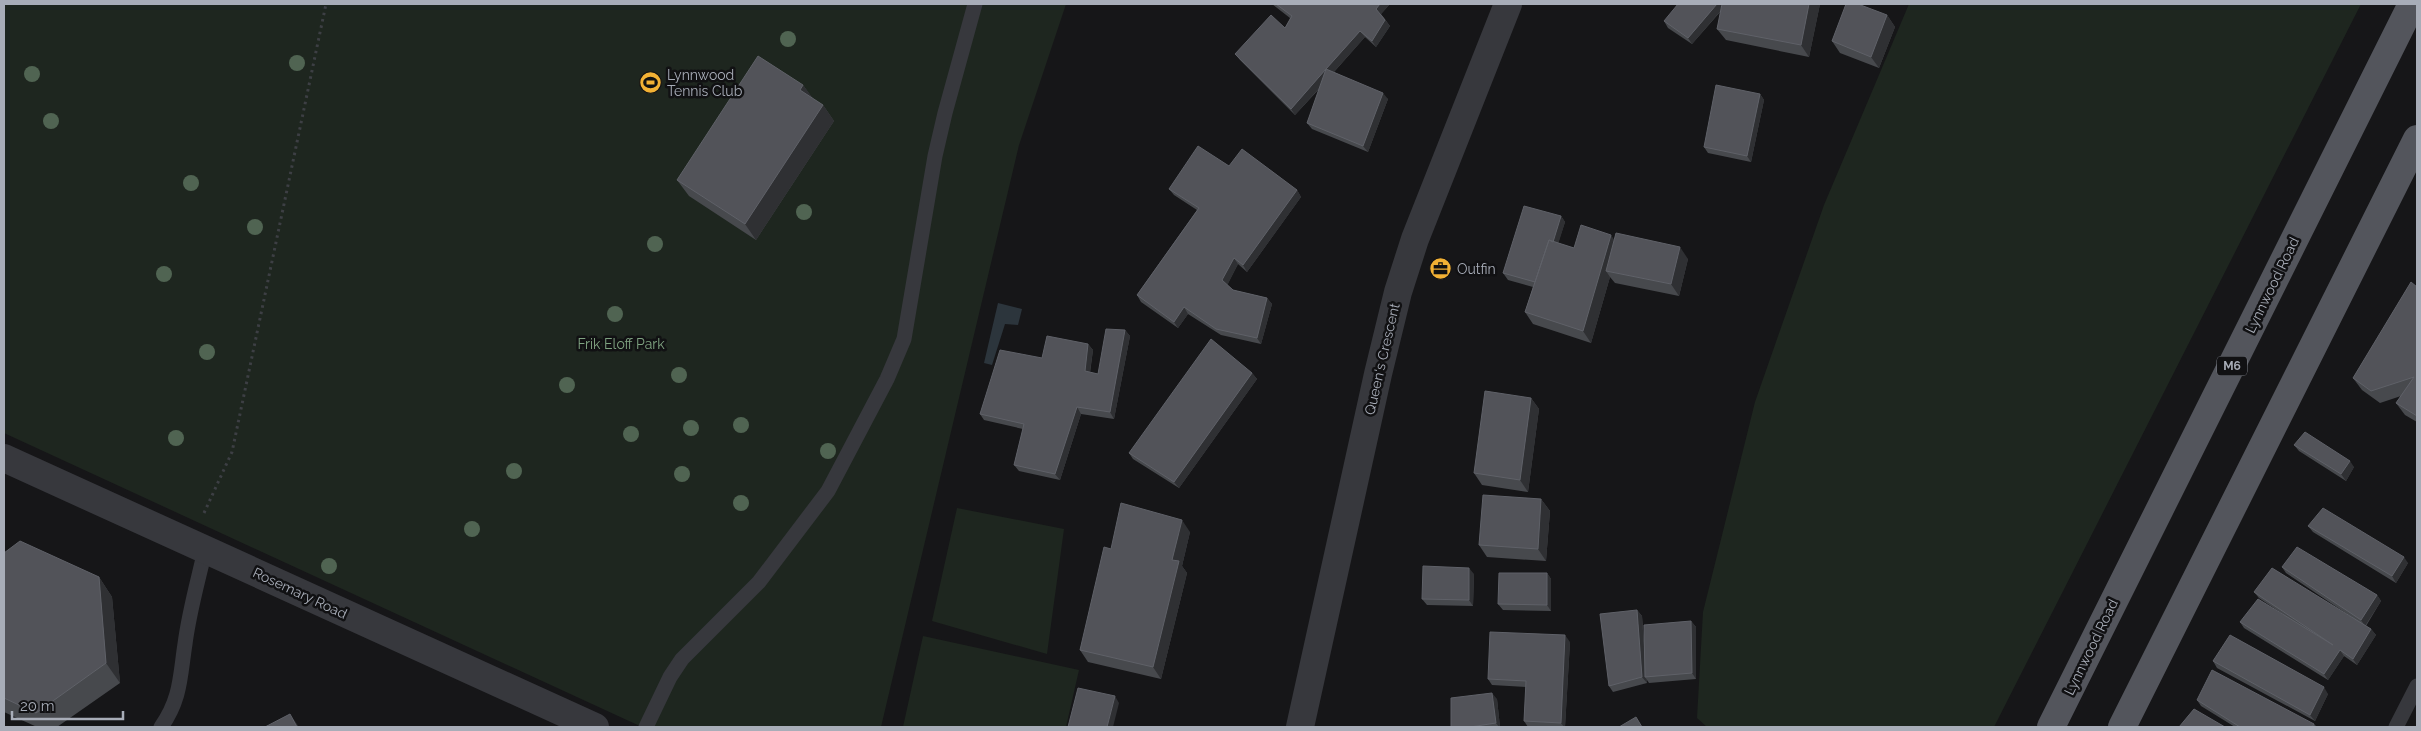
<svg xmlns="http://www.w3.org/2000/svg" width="2421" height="731" font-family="Raleway,sans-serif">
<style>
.green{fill:#1e261f}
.water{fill:#2c353c}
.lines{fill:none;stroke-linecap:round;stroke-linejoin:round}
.path{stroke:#3d3f44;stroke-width:3;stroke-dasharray:2.5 4;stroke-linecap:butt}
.service{stroke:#37383d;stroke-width:15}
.minor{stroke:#37383d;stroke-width:28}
.primary{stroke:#53555c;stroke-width:28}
.tree{fill:#506452}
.wall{fill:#47494d}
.shaded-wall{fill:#2f3033}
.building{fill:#525359;stroke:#5f6168}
.labels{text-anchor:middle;stroke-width:5;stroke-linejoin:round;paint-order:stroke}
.shield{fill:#111113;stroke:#7b7e86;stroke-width:1}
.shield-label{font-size:12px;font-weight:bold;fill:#a8adb8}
.poi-label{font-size:14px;fill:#a8adb8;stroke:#111113;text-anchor:start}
.street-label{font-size:14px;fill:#a8adb8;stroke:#111113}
.park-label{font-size:14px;fill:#7fa381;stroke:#111113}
</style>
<rect width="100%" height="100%" fill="#161618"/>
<path class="green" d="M4,4H1066L1019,145L881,727H642L4,433Z
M1909,4H2361L1994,727H1707L1697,718L1703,612L1755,402L1824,205Z
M957,508L1064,529L1047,654L932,621Z
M923,636L1079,670L1066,727H903Z"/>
<path class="water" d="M998,303L1022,309L1018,325L1005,324L992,365L984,363Z"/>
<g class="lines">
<path class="path" d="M204,513L232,452L326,4"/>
<path class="service" d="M161,727C181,699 180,676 185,644C189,612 198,581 205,550
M646,727L670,677L682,659L759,582L828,491L887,379L904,339L935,156L945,113L975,4
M2396,727L2417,686"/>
<path class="minor" d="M4,458L595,727
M1300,727L1378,374L1398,292L1415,239L1508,4"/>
<path class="primary" d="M2051,727L2412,4
M2122,727L2417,139"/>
</g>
<g class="tree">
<circle cx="788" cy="39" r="8"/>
<circle cx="297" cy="63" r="8"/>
<circle cx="32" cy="74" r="8"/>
<circle cx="51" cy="121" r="8"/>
<circle cx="191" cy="183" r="8"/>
<circle cx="804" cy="212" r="8"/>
<circle cx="255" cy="227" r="8"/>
<circle cx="655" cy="244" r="8"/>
<circle cx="164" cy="274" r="8"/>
<circle cx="615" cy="314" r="8"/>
<circle cx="207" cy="352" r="8"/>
<circle cx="679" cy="375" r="8"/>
<circle cx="567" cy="385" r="8"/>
<circle cx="741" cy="425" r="8"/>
<circle cx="691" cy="428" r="8"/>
<circle cx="631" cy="434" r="8"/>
<circle cx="176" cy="438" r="8"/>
<circle cx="828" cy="451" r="8"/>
<circle cx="514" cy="471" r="8"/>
<circle cx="682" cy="474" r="8"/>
<circle cx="741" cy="503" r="8"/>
<circle cx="472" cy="529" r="8"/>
<circle cx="329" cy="566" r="8"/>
</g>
<path class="wall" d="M1272,4H1390L1381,14L1390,26L1376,47L1365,37L1334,72L1388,99L1368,152L1312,129L1307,123L1320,88L1295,115L1240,60L1235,54L1285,28L1290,18Z
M1722,4H1820L1809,57L1726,40L1717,29L1721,11L1692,44L1668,28L1664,21L1722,6Z
M1887,15L1895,27L1879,68L1840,53L1832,41Z
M803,85L813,99L823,105L834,121L756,240L689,196L677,180Z
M1760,94L1764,100L1751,162L1708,153L1704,147Z
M1229,166L1297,190L1301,197L1247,272L1238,264L1227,285L1233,290L1267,298L1272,304L1261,344L1221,335L1188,314L1178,328L1141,302L1137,295L1197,210L1174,195L1169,189Z
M1561,216L1565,222L1558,243L1574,248L1615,240L1688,259L1679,296L1615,283L1610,277L1591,343L1533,324L1525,312L1533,287L1508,280L1503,273Z
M2417,287V422L2405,415L2396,403L2401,396L2380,403L2362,390L2353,378Z
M1125,330L1130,336L1114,419L1081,414L1060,480L1019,471L1014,465L1023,429L984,420L980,414L1042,358L1088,344L1093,350L1090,373L1098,374Z
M1252,373L1257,379L1179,488L1133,459L1129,453Z
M1531,398L1539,409L1528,492L1482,485L1474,473Z
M2294,445L2354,467L2346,481L2299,451Z
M1541,499L1550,511L1546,561L1487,557L1479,545Z
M2308,526L2408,563L2396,583L2313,532Z
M1190,532L1182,566L1187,573L1161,679L1088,662L1080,650L1111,549Z
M4,553L99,577L112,597L120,683L57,727H37L4,712Z
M2282,567L2377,595L2381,601L2366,626L2371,629L2376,635L2357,665L2344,656L2328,680L2244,628L2240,622L2284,615L2259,598L2254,592L2353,618L2286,573Z
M1547,573L1551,579V611L1503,610L1498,604Z
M1474,574L1473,606L1427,605L1422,599Z
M1637,610L1642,616L1645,654L1691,621L1696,627V679L1649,683L1647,680V683L1613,692L1609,686Z
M1570,642L1565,727H1528L1524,721L1526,687L1492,685L1488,679Z
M2213,661L2328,694L2315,721L2217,668Z
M1497,699L1500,727H1451Z
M2197,700L2314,724L2317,727H2235L2201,706Z"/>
<path class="shaded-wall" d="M1380,4H1390L1380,15L1376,9Z
M1717,4H1720L1723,8L1692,44L1688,38Z
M1809,4H1820L1809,57L1801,45Z
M1887,15L1895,27L1879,68L1871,57Z
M1385,20L1390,26L1376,47L1372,41Z
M1360,31L1365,37L1331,75L1326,69Z
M1326,69L1331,75L1295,115L1291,109Z
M803,85L815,101L800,90Z
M1383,93L1388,99L1368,152L1363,146Z
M1760,94L1764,100L1751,162L1747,156Z
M823,105L834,121L756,240L745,224Z
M1297,190L1301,197L1247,272L1243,265Z
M1561,216L1565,222L1544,290L1540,284Z
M1611,235L1619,247L1606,271L1610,277L1591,343L1583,331Z
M1680,247L1688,259L1679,296L1671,284Z
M1234,258L1238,264L1227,286L1222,280Z
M1267,298L1272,304L1261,344L1257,338Z
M1184,307L1188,314L1178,328L1174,322Z
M1125,330L1130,336L1114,419L1110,412Z
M1088,344L1093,350L1089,378L1085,371Z
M1252,373L1257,379L1179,488L1174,482Z
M1531,398L1539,409L1528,492L1520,480Z
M1077,407L1081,414L1060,480L1055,474Z
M2350,461L2354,467L2346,481L2341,474Z
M1541,499L1550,511L1546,561L1538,549Z
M1182,520L1190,532L1182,566L1187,573L1161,679L1153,667L1172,560Z
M2404,557L2408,563L2396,583L2392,576Z
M1469,568L1474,574L1473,606L1469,600Z
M1547,573L1551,579V611L1547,605Z
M99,577L112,597L120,683L106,663Z
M2377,595L2381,601L2365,626L2361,620Z
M1637,610L1642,616L1646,677H1645L1647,680V683L1642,677Z
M1691,621L1696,627V679L1692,673Z
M2371,629L2376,635L2357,665L2353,659Z
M1565,635L1570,642L1565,727H1564L1561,723Z
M2340,650L2344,656L2328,680L2324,674Z
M2324,687L2328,694L2315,721L2310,715Z
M1492,693L1497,699L1500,727H1499L1496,723Z
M1115,696L1119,703L1113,727H1107Z
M290,714L299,727H297Z"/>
<path class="building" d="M1276,4H1380L1376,9L1385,20L1372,41L1360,31L1326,69L1383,93L1363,146L1307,123L1326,69L1291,109L1235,54L1271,15L1285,28L1292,16Z
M1678,4H1717L1688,38L1664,21Z
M1722,4H1809L1801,45L1717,29Z
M1846,4H1858L1887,15L1871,57L1832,41Z
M758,56L803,85L800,90L823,105L745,224L677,180Z
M1716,85L1760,94L1747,156L1704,147Z
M1198,146L1229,166L1242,149L1297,190L1243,265L1234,258L1222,280L1233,290L1267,298L1257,338L1216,329L1184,307L1174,322L1137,295L1199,208L1169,189Z
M1524,206L1561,216L1553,242L1549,240L1535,282L1503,273Z
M1581,225L1611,235L1583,331L1525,312L1549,240L1574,248Z
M1616,233L1680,247L1671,284L1606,271Z
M2411,282L2417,287V416L2396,403L2414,377L2371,391L2353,378Z
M1106,329L1125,330L1110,412L1077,407L1055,474L1014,465L1024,424L980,414L1000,350L1042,358L1047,336L1088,344L1085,371L1098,374Z
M1211,339L1252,373L1174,482L1129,453Z
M1485,391L1531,398L1520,480L1474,473Z
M2305,432L2350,461L2341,474L2294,445Z
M1483,495L1541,499L1538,549L1479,545Z
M1121,503L1182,520L1172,560L1179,561L1153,667L1080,650L1104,547L1111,549Z
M2323,508L2404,557L2392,576L2308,526Z
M20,541L99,577L106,663L36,713L4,698V553Z
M2297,547L2377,595L2361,620L2282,567Z
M1423,566L1469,568V600L1422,599Z
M2272,568L2371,629L2353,659L2340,650L2324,674L2240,622L2258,599L2333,645L2254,592Z
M1499,573H1547V605L1498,604Z
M1637,610L1642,677L1609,686L1600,614Z
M1691,621L1692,673L1645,677L1644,625Z
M1490,632L1565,635L1561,723L1524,721L1526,681L1488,679Z
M2230,635L2324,687L2310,715L2213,661Z
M2212,670L2314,724L2312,727H2240L2197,700Z
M1078,688L1115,696L1107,727H1068Z
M1492,693L1496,723L1470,727H1451V698Z
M2194,709L2225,727H2179Z
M290,714L297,727H265Z
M1636,717L1642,727H1619Z"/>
<defs>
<symbol id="stadium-disc" viewBox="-11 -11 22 22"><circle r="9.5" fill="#f2b134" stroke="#111113"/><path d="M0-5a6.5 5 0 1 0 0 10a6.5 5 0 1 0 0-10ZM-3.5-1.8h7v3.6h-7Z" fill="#111"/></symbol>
<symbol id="office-disc" viewBox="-11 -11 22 22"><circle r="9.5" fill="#f2b134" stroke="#111113"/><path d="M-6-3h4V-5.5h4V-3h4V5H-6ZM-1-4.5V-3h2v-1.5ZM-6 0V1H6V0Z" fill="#111"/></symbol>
</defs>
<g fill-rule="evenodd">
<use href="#stadium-disc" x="638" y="70" width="25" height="25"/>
<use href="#office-disc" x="1428" y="256" width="25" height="25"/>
</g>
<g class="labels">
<rect class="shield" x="2217" y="356.5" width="30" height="19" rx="4"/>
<g class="shield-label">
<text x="2232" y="370">M6</text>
</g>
<g class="poi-label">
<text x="667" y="80">Lynnwood<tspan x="667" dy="16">Tennis Club</tspan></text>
<text x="1457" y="274">Outfin</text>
</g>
<g class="street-label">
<text transform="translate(2272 285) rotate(-64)" y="5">Lynnwood Road</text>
<text transform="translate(1382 359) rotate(-77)" y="5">Queen's Crescent</text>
<text transform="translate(300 593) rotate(25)" y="5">Rosemary Road</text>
<text transform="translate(2091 647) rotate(-64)" y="5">Lynnwood Road</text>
</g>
<g class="park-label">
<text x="621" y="349">Frik Eloff Park</text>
</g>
</g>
<rect width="2421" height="731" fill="none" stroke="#a8adb8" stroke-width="10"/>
<path d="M12 711v8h111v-8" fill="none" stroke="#a8adb8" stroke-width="2.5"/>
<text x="20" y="711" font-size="15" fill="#a8adb8" stroke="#111113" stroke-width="4" paint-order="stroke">20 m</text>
</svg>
